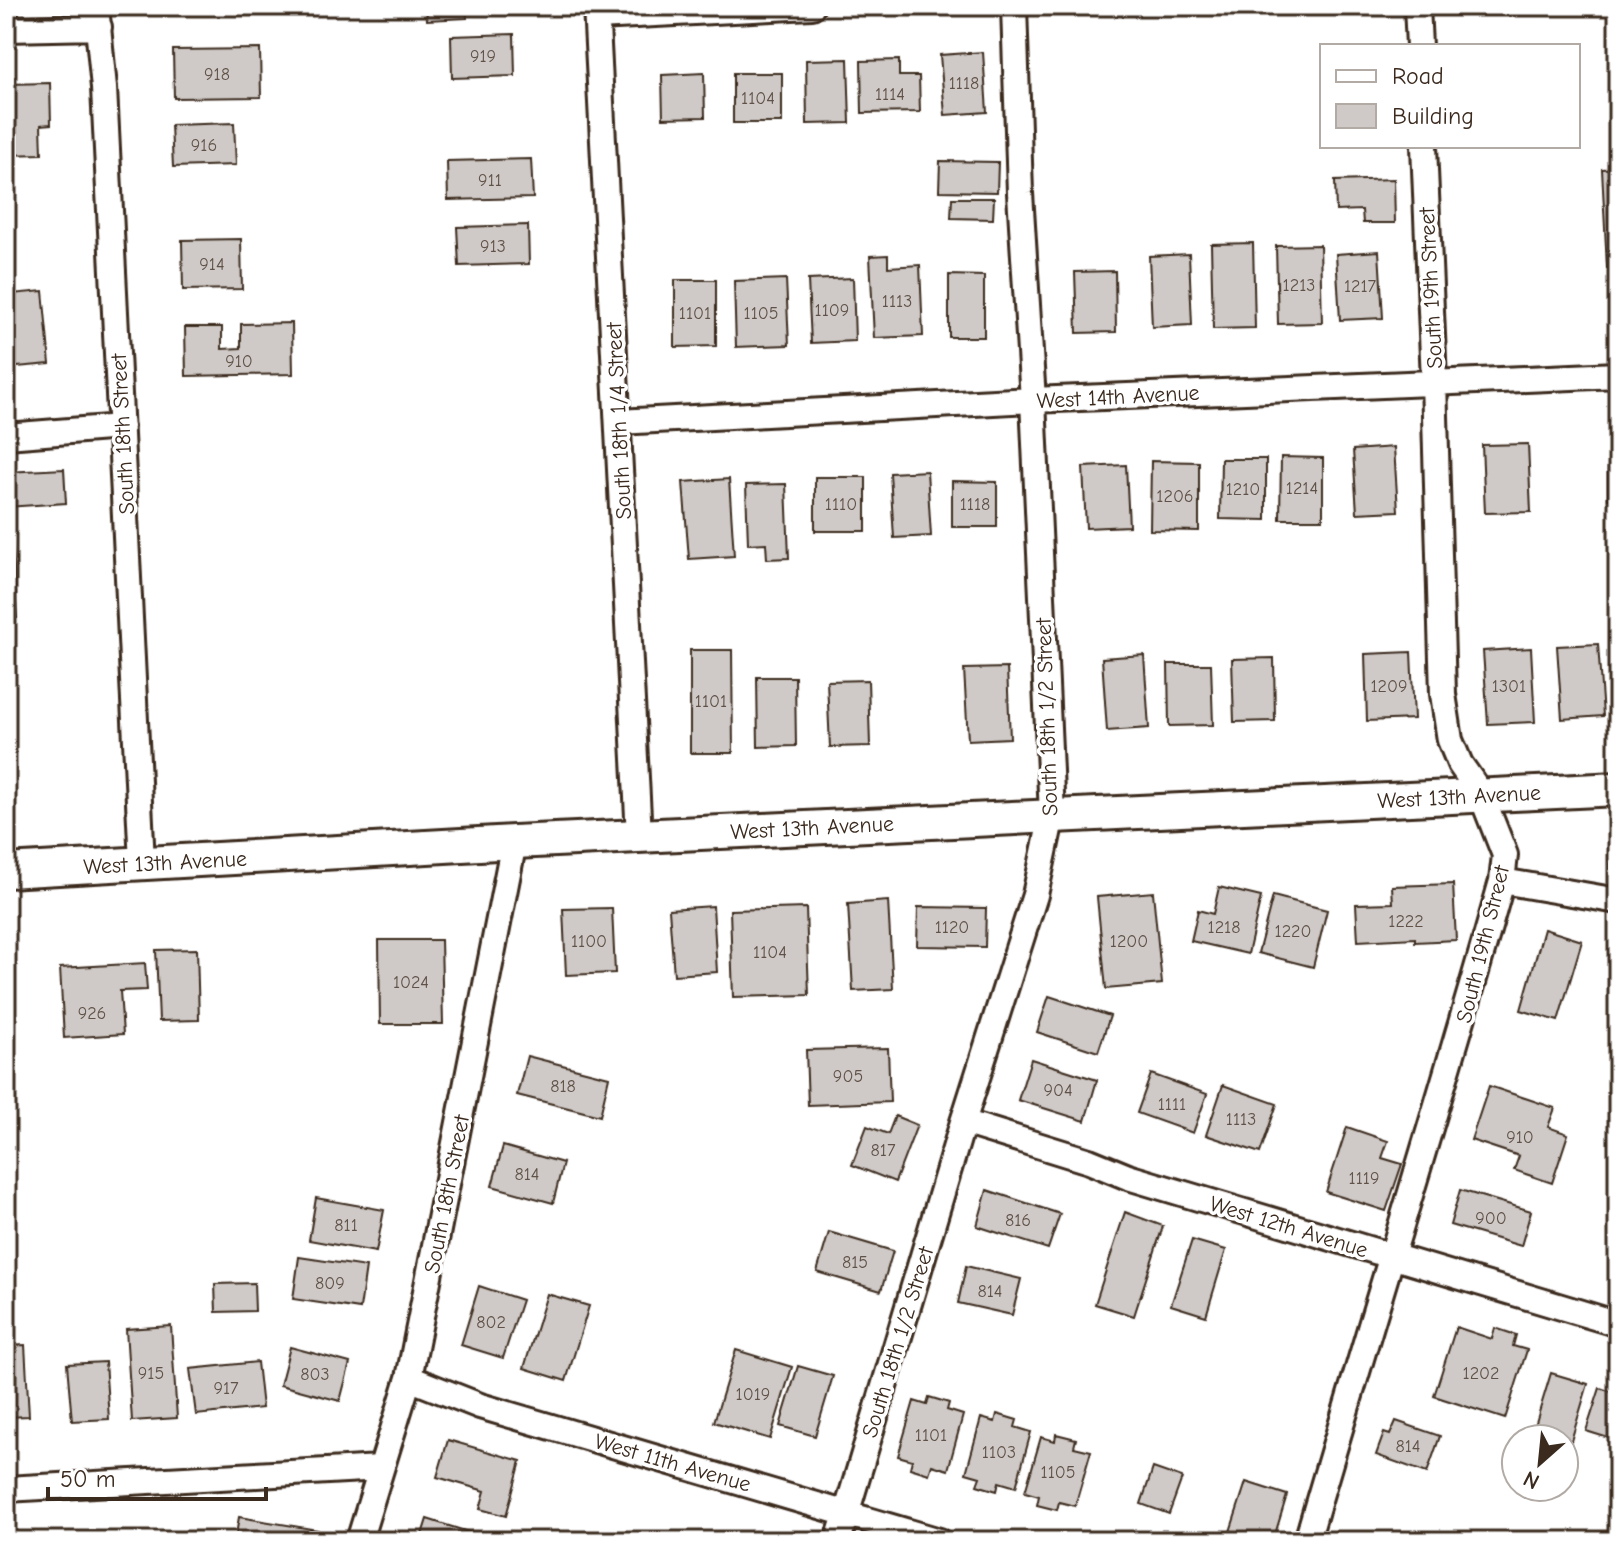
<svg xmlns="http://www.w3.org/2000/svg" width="1624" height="1547" font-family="'Comic Neue',sans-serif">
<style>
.building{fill:#cfcac7;stroke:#3b2a1e;stroke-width:2}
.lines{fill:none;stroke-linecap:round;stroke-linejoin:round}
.street-casing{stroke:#3b2a1e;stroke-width:30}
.secondary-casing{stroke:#3b2a1e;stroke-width:38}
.street{stroke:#fff;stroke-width:24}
.secondary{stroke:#fff;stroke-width:32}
.labels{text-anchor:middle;stroke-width:7;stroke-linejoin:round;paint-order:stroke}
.number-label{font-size:18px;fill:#605248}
.street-label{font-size:22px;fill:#3b2a1e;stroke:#fff}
</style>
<rect width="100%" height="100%" fill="#fff"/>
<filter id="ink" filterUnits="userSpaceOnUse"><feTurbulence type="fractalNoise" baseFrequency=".0125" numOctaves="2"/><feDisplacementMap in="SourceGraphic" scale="16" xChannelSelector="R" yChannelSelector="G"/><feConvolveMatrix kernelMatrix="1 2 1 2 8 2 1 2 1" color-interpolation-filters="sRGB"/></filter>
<g filter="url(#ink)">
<path class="building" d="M426,6H466L467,18L427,20Z
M514,34L515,76L452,78L451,36Z
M260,49L261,97L174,98L173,50Z
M983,52L987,112L945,115L940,55Z
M848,59L850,123L807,124L806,60Z
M899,60V76H919L920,112L862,113L861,61Z
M704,73L705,117L663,118L662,75Z
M733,73H782V123H733Z
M50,83L51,124L41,125L42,154L6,155V84Z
M234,123L236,165L173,167L171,125Z
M531,159L533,198L448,200L447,161Z
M940,161L998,162L997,192L939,191Z
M1618,168V267L1607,268L1602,169Z
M1394,179L1395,223H1363L1362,210L1336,211L1335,181Z
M952,198H994L993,219L951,218Z
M528,225L529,264L459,266L457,227Z
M241,239L242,289L183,290L182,240Z
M1253,243L1255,328L1213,329L1211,244Z
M1320,245L1322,323L1278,324L1276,246Z
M1379,251L1383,318L1340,320L1336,254Z
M1189,254L1192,325L1152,327L1149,256Z
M888,255V267L920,265L923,336L874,338L870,256Z
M1115,271L1116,332L1077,333L1075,272Z
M6,273H10L12,294L43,291L50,364L6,368Z
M949,275L984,276V337H949Z
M853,278L855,341L811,343L808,280Z
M786,279L789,345L736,347L734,281Z
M675,280H716V346L675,347Z
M292,323L293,374L186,376L185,327H222V349L241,348V324Z
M1608,441H1618V499H1608Z
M1528,444L1531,512L1485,513L1482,445Z
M1394,447L1398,511L1357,513L1353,450Z
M1281,457L1323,458V519H1280Z
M1221,459H1266V520L1220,519Z
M1151,461L1199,462V531L1150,530Z
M1126,465L1129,526L1086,528L1083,467Z
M64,469L66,503L6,507V472Z
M927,471L931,536L894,538L890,473Z
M815,477H866V531H815Z
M729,479L734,556L689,559L683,482Z
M952,481L997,482V527H952Z
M786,484L789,558L767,559L766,543L748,544L746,485Z
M11,520L17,618H8L12,689H6V521Z
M1598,644L1603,716L1562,719L1557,646Z
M1531,648L1535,722L1488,724L1483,651Z
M690,650H732L733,753H690Z
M1411,652L1414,719L1367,721L1365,654Z
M1144,655L1149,728L1107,731L1102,658Z
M1274,658L1275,721L1234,722L1232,659Z
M1168,664H1211L1213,725L1169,726Z
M1007,668L1010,738L968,740L964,669Z
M757,677H795L796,746L758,747Z
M868,680L870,746L830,747L827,681Z
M1618,821V869H1610L1609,822Z
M1453,884L1456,940L1415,942V938L1358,941L1356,904L1393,903L1392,886Z
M1219,887L1261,897L1248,954L1191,941L1198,910L1213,914Z
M1153,892L1162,984L1106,989L1097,897Z
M1273,896L1327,910L1313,967L1258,953Z
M888,901L893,989L853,991L848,904Z
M713,906L717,972L674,975L669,909Z
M918,907L986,908L985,947L917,946Z
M612,908L615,973L566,975L563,909Z
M806,908L809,995L733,997L730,910Z
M1544,929L1582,941L1558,1021L1521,1010Z
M379,940H441L443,1024H380Z
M197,949L199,1020L159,1021L156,950Z
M145,963L147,990L120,991L123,1034L64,1038L60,968Z
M1049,996L1110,1016L1098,1052L1037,1032Z
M888,1048L890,1102L808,1105L806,1050Z
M527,1056L609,1077L600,1116L517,1095Z
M1031,1059L1097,1080L1085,1121L1018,1100Z
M1151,1074L1207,1094L1193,1133L1137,1113Z
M1223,1085L1277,1104L1260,1153L1206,1135Z
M1489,1086L1555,1108L1548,1127L1568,1134L1552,1183L1514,1170L1519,1156L1471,1140Z
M895,1116L917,1125L895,1182L852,1165L867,1126L888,1134Z
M1347,1127L1388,1141L1382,1158L1402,1164L1386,1211L1326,1192Z
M503,1146L563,1163L553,1203L492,1186Z
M987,1190L1060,1214L1048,1249L977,1226Z
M1460,1190L1531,1211L1521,1246L1450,1225Z
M316,1198L384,1210L376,1252L309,1240Z
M1125,1212L1163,1226L1134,1316L1095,1304Z
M829,1232L893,1251L881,1291L817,1272Z
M1192,1240L1226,1250L1206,1316L1171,1305Z
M299,1257L366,1267L360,1309L293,1299Z
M966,1266L1021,1279L1012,1315L958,1303Z
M254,1283L255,1311L216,1312L215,1284Z
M479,1286L522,1300L503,1358L461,1345Z
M547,1294L589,1306L566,1381L524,1368Z
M171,1326L177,1418L132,1421L126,1329Z
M1456,1327L1492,1339L1495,1328L1516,1335L1513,1346L1527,1350L1505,1419L1434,1396Z
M25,1345L29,1416L6,1417V1346Z
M290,1347L350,1363L340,1401L280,1385Z
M736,1350L792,1367L770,1439L714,1422Z
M105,1362L109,1419L72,1421L67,1364Z
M257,1362L262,1408L196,1415L190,1369Z
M798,1366L833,1376L815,1436L780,1426Z
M1551,1373L1588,1384L1571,1441L1534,1429Z
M1600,1388L1618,1394V1441L1586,1431Z
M929,1397L949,1403L947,1410L963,1415L948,1470L932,1465L929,1474L910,1468L912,1460L898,1456L914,1401L927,1405Z
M997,1414L1017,1420L1015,1427L1031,1432L1016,1487L999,1482L997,1491L977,1485L980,1477L966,1473L981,1418L995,1422Z
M1396,1421L1440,1436L1427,1473L1376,1455L1384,1433L1390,1435Z
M1056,1434L1076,1439L1074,1447L1091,1451L1075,1506L1059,1502L1057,1510L1037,1505L1039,1496L1025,1492L1041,1437L1055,1441Z
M448,1440L521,1461L506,1516L480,1509L485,1491L437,1477Z
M1153,1468L1182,1478L1169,1514L1141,1504Z
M1246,1482L1287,1495L1273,1541H1227Z
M239,1517L318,1530L316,1541H235Z
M427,1519L497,1541H420Z
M210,1536V1541H159L158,1538Z"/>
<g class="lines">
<defs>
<path id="street" d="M96,6L104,88L142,863
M596,6L639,836
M1417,6L1419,46
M597,17L812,6
M6,29L99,27
M618,422L1033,400L1618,375
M6,436L121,427
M1502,881L1618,901
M963,1122L1089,1161L1128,1177L1618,1324
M409,1378L480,1406L939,1541
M6,1489L381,1468
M359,1541L409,1378L514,842
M838,1541L963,1122L1035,895L1052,815L1033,400L1020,193L1014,6
M1307,1541C1371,1321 1440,1102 1502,881L1505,855L1481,794L1460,764L1450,740L1443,694L1434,381L1424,146"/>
<path id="secondary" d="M6,871L514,842L1618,789"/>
</defs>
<use href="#street" class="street-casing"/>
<use href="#secondary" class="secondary-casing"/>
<use href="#street" class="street"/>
<use href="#secondary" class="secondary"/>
</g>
</g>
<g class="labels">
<g class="number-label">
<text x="483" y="62">919</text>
<text x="217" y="80">918</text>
<text x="964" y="89">1118</text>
<text x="890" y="100">1114</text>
<text x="758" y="104">1104</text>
<text x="204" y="151">916</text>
<text x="490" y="186">911</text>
<text x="493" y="252">913</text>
<text x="212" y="270">914</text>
<text x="1299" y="291">1213</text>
<text x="1360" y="292">1217</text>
<text x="897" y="307">1113</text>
<text x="832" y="316">1109</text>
<text x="695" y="319">1101</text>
<text x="761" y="319">1105</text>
<text x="239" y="367">910</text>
<text x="1302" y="494">1214</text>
<text x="1243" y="495">1210</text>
<text x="1175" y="502">1206</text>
<text x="841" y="510">1110</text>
<text x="975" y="510">1118</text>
<text x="1389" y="692">1209</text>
<text x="1509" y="692">1301</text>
<text x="711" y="707">1101</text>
<text x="1406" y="927">1222</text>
<text x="952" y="933">1120</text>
<text x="1224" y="933">1218</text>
<text x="1293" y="937">1220</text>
<text x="589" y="947">1100</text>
<text x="1129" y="947">1200</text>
<text x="770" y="958">1104</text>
<text x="411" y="988">1024</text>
<text x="92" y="1019">926</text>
<text x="848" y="1082">905</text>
<text x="563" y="1092">818</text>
<text x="1058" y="1096">904</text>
<text x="1172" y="1110">1111</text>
<text x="1241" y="1125">1113</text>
<text x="1520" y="1143">910</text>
<text x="883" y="1156">817</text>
<text x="527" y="1180">814</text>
<text x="1364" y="1184">1119</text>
<text x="1491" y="1224">900</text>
<text x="1018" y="1226">816</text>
<text x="346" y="1231">811</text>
<text x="855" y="1268">815</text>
<text x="330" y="1289">809</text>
<text x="990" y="1297">814</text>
<text x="491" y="1328">802</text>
<text x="151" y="1379">915</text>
<text x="1481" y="1379">1202</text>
<text x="315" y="1380">803</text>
<text x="226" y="1394">917</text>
<text x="753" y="1400">1019</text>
<text x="931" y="1441">1101</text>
<text x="1408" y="1452">814</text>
<text x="999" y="1458">1103</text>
<text x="1058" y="1478">1105</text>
</g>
<g class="street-label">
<text transform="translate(1430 288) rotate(-93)" y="8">South 19th Street</text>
<text transform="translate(1118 396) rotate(-3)" y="8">West 14th Avenue</text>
<text transform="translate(618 421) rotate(-93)" y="8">South 18th 1/4 Street</text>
<text transform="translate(122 434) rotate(-93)" y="8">South 18th Street</text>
<text transform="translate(1046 717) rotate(-92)" y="8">South 18th 1/2 Street</text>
<text transform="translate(1459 796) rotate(-3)" y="8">West 13th Avenue</text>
<text transform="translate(812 827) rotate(-3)" y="8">West 13th Avenue</text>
<text transform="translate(165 862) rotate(-3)" y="8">West 13th Avenue</text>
<text transform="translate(1482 944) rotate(-76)" y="8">South 19th Street</text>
<text transform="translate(446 1194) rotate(-79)" y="8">South 18th Street</text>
<text transform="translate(1289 1226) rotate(17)" y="8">West 12th Avenue</text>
<text transform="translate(897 1342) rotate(-73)" y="8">South 18th 1/2 Street</text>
<text transform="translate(673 1462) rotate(16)" y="8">West 11th Avenue</text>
</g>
</g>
<rect width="1624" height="1547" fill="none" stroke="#fff" stroke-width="32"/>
<rect x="16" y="16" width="1592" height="1515" fill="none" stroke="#3b2a1e" stroke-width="3" filter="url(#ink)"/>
<rect x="1320" y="44" width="260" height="104" fill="#ffffff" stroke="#b1aaa5" stroke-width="2"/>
<rect x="1336" y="70" width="40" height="12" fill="#ffffff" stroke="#b1aaa5" stroke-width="2"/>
<text x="1392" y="84" font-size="24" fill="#3b2a1e">Road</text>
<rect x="1336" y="104" width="40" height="24" fill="#cfcac7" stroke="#b1aaa5" stroke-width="2"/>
<text x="1392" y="124" font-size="24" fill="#3b2a1e">Building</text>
<g transform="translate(1540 1463) rotate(207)"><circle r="38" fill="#ffffff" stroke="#b1aaa5" stroke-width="2"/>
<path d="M0-6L14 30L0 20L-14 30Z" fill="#3b2a1e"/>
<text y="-12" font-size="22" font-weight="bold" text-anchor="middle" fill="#3b2a1e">N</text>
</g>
<path d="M48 1487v12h218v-12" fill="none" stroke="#3b2a1e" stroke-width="4"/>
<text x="60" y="1487" font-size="24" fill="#3b2a1e" stroke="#ffffff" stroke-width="6" paint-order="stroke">50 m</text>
</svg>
